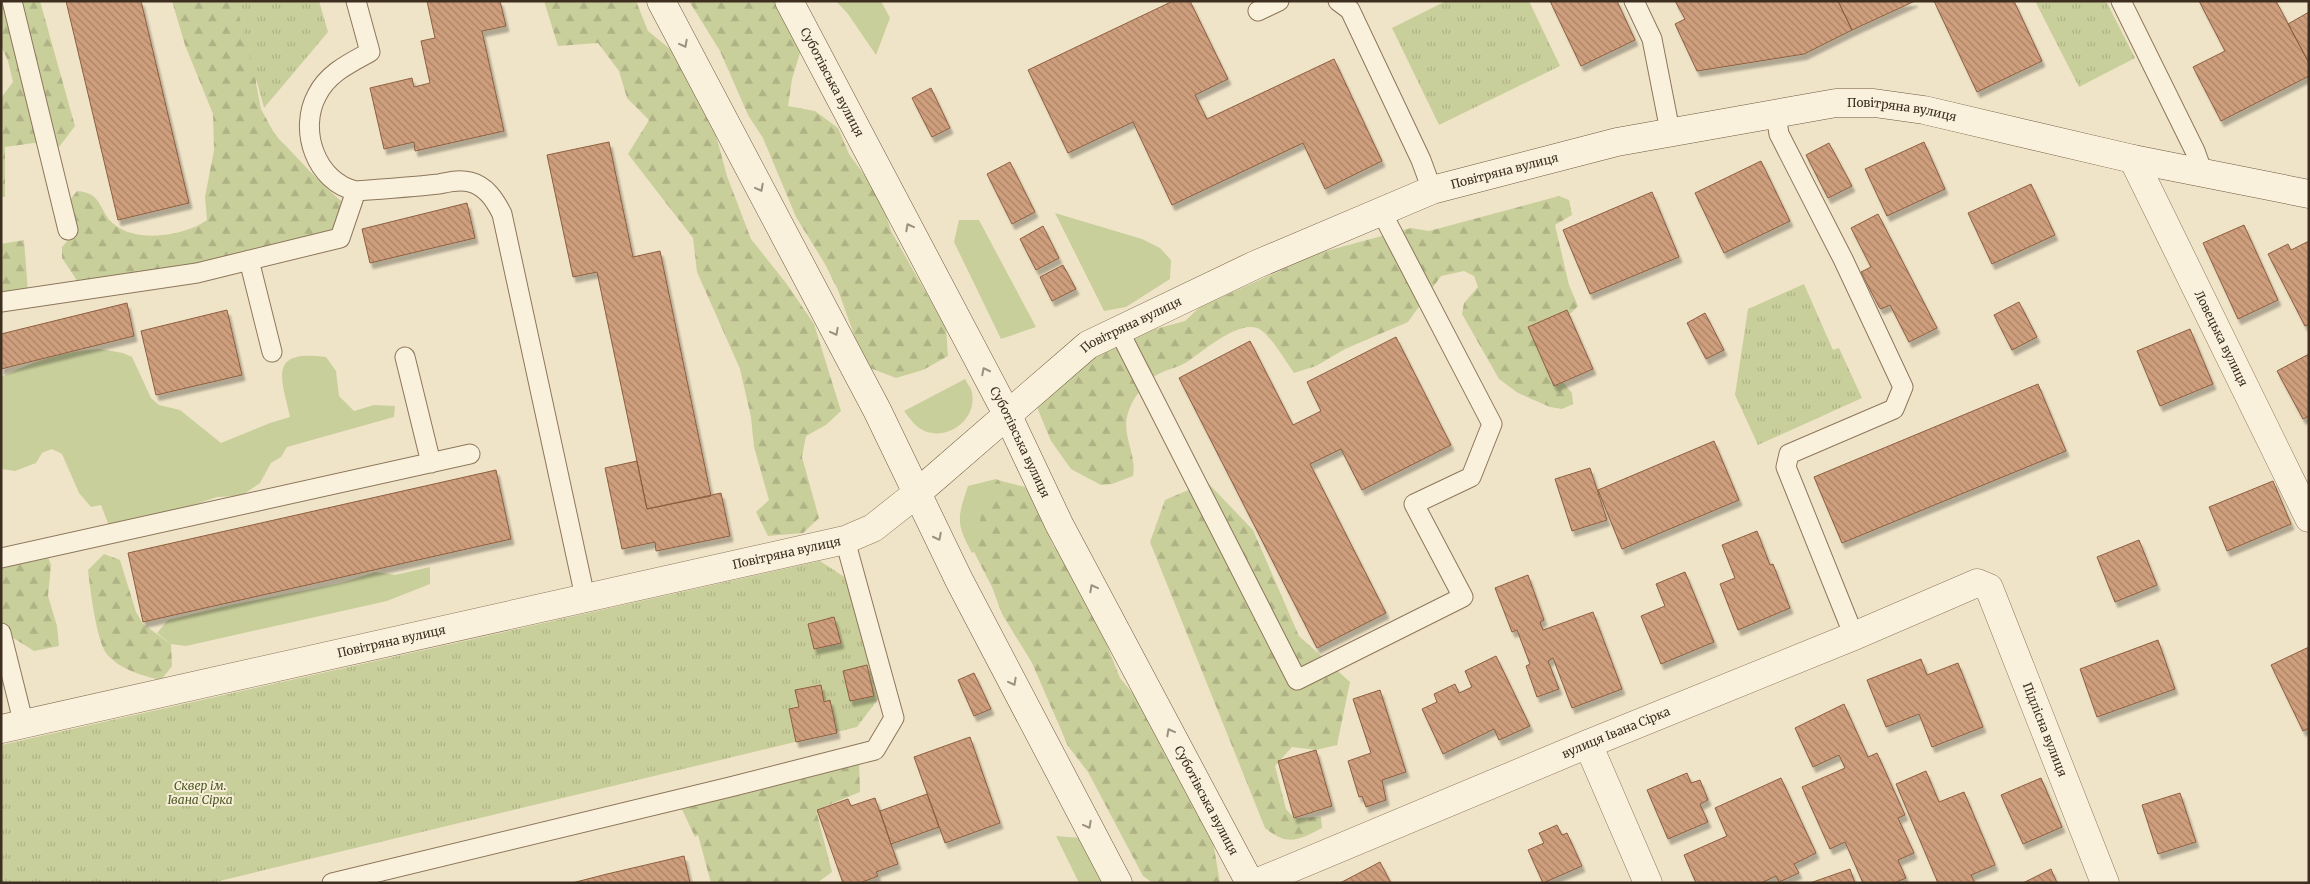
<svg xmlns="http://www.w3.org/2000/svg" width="2310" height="884" font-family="Merriweather,serif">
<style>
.grass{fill:#c9cf9b}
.forest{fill:url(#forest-firs)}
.park{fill:url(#park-tufts)}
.building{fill:url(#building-back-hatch);stroke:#8d5f41;filter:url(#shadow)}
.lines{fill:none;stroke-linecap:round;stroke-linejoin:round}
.lane-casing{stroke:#8d765c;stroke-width:21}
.street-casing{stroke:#8d765c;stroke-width:29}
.secondary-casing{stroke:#6f573f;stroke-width:29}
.lane{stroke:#faf1dc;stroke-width:19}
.street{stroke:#faf1dc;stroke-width:28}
.secondary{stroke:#faf1dc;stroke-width:28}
.oneway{stroke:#9c907e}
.labels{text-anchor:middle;stroke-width:4;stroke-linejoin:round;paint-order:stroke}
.street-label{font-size:12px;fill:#3d2e20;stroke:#f7eed8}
.park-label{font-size:12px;font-style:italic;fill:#4d5a26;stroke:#f7eed8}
</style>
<defs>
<pattern id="forest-firs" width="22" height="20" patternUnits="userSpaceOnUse" patternTransform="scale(1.25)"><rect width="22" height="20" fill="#c9cf9b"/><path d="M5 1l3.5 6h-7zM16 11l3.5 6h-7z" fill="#aeb285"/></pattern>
<pattern id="park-tufts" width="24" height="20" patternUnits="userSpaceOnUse" patternTransform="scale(1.25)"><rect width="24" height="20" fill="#c9cf9b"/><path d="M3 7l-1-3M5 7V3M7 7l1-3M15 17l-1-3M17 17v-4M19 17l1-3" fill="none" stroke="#aeb285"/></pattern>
<pattern id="building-back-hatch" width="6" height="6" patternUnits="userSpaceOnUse" patternTransform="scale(1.25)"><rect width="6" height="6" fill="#cf9f7d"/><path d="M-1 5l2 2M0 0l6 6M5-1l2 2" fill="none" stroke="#a98266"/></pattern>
<filter id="shadow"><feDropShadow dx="3" dy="5.5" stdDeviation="1" flood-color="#0004"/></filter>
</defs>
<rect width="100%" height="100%" fill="#f0e4c8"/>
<path class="grass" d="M836,1H881L890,18L876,55L848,14Z
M1055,213L1142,239L1160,248L1171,260L1170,279L1126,307L1104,311Z
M959,220H979L1036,327L1001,339L954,242Z
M100,349L123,353L132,357L151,398L159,405L180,410L221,443L270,423L290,417C281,377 268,349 326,357L336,371L339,396L354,411L374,405L395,406L394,417L287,447L281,457L271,463L260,483L241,496L217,497L129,527L109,526L101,505L91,507L79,493L62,454L52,449L42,453L36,463L15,471L1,469V377C38,360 59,352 100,349Z
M965,379C967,383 972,389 972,393C977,419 950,439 927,432C917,429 910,419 904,411Z
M996,479L1016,486L1041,516L972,553C956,523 957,519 968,486Z
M430,567V584L387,601L186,646L171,644L157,633L168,620L226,606L341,583L375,572L395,575Z
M1056,836L1082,838L1100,873L1102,883H1079Z"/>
<path class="forest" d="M1,1H40L75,126L59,147L34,143L5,147V197H1V98L13,82L8,61L1,46Z
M172,1H254L258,71L256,83L261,109L273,131L279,139C301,161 322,186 346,205L343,236L102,287L80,279L84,291L62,258V247L76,231V220L70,200L77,191C104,193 98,212 115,225C137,243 185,236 207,220L205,197L214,150L213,114L185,45Z
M544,1H636L648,31L675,53L705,95L727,176L751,239L786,283L814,324L841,411L826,425L806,436L802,457L819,518L803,533L768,536L756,512L769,500L754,447L751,417L740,369L697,272L693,238L628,154L649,120L627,98L619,71L598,43L558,46Z
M689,1H778L792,27L800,53L792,79L788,106L815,111L838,128L849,154L881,198L891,231L946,328L948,356L923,370L896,378L870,368L857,343L838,290L825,264L796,217L763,138L748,115L720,51Z
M1559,196L1569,200L1572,215L1555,225L1569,285L1578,306L1555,329L1551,368L1572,393L1573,404L1562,409L1550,407L1518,393L1499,379L1462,314L1464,303L1478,287L1474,276L1464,271L1441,276L1408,322L1345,349L1316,366L1294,373C1286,362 1269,332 1257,328C1237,321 1202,352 1187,362C1177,368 1164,370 1155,376C1143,385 1132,399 1128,413C1121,435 1137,454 1133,476L1112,484L1101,485L1071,469L1051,441L1034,400L1063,354L1185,321L1200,307L1319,253L1411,228L1429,231Z
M24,240L28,292L1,311V244Z
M997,480L1025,487L1040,512L1053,545L1068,564L1097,620L1120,678L1157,723L1211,830L1220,883H1153L1143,876L1088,772L1068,746L1032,663L1002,614L992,587L973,550L985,500Z
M1207,482L1253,530L1299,636L1350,682L1337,745L1316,750L1292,747L1275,766L1286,809L1294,818L1321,817L1322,828C1298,840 1288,847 1265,828L1150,542L1165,500Z
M104,554L120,560L136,612L143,624L171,644L172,666L161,680C143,676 118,669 106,653C96,639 90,588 88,570Z
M48,557L51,565L48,596L57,626L59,646L34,651L7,634L1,625V569L11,560Z
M859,760L860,792L816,810L832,872L817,883H711L698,835L695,837L677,799Z"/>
<path class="park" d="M235,1H319L328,32L264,108Z
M1446,1H1529L1560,66L1439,125L1392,28Z
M2035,1H2106L2135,58L2079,87Z
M1804,284L1833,350L1839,348L1862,398L1758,445L1735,395L1748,309Z
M820,561L852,582L881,695L857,727L211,883H1V745Z"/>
<path class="building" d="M66,1H141L189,203L118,220Z
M427,1H500L506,26L482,31L504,131L415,151L414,142L384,149L370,88L412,78L414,87L430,83L421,41L435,38Z
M1173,1H1190L1228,79L1195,95L1207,119L1334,59L1382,161L1325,189L1303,143L1172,205L1133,122L1068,153L1028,70Z
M1550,1H1617L1635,40L1581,66Z
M1675,1H1838L1852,30L1804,54L1697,71L1675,24L1685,19Z
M1838,1H1915L1852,30Z
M1934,1H2014L2042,61L1977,92Z
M2199,1H2276L2309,63V76L2221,121L2193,67L2225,51Z
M2309,12V63L2288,24Z
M931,88L950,128L932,137L912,98Z
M609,142L633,257L660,251L711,496L647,509L597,272L573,277L547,155Z
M1924,142L1945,189L1887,216L1865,169Z
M1829,143L1852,186L1828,198L1806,155Z
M1761,161L1790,221L1724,253L1695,193Z
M1010,162L1035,212L1012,224L987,174Z
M2031,184L2055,235L1992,264L1968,213Z
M1652,192L1679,257L1590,294L1563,230Z
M467,203L475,238L370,263L362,229Z
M1878,214L1937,328L1909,342L1890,305L1881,309L1879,307L1861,272L1871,267L1851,228Z
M2244,225L2278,300L2238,319L2203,243Z
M1043,226L1059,258L1036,270L1020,239Z
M2309,241V324L2305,326L2268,254L2288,244L2291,250Z
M1063,265L1076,289L1052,301L1040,277Z
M2019,302L2037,337L2012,350L1994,315Z
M127,303L134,336L1,369V334Z
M227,310L242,375L156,395L141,331Z
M1567,310L1593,369L1554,386L1528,327Z
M1705,313L1724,350L1706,359L1687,323Z
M2190,329L2213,384L2160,406L2137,351Z
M1396,337L1451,445L1362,490L1341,449L1310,464L1386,613L1317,648L1179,378L1250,341L1293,425L1321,411L1307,382Z
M2309,354V416L2303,419L2277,371Z
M2038,384L2066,451L1842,543L1814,477Z
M1714,441L1739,500L1622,549L1598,490Z
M637,461L647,509L721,493L730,536L656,551L655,542L622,549L605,468Z
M1590,468L1607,520L1572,531L1555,479Z
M496,470L511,539L143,622L128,553Z
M2273,481L2291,524L2227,551L2209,507Z
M1757,531L1770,565L1773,564L1790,608L1738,630L1720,584L1735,578L1722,545Z
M2139,540L2157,585L2115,602L2097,557Z
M1685,572L1714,642L1661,664L1641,616L1665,606L1656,584Z
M1528,575L1544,620L1540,622L1543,630L1593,612L1622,689L1572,708L1553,658L1548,661L1559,689L1537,697L1526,666L1530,664L1517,630L1512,632L1495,588Z
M834,617L841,643L814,649L808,624Z
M2158,640L2175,689L2097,717L2080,669Z
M2309,647V728L2303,731L2271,665Z
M1496,656L1530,726L1499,740L1494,729L1443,754L1422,709L1437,702L1434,694L1455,684L1459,693L1472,687L1465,671Z
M1921,659L1927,675L1958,663L1983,727L1932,747L1919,714L1886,727L1867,680Z
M867,665L874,696L850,701L843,671Z
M974,673L991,709L974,716L958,680Z
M821,685L824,702L830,700L837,733L796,742L789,709L799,707L795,690Z
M1380,690L1406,772L1382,780L1386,800L1366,807L1362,796L1359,797L1348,761L1371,753L1353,699Z
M1844,704L1868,757L1877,753L1905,815L1898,818L1914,853L1898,860L1906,878L1894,883H1863L1845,842L1830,849L1802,787L1845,768L1839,755L1813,767L1795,728Z
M970,737L1000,823L945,843L914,757Z
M1316,750L1332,806L1294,818L1278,761Z
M1926,771L1939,802L1964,792L1995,865L1971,875L1975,883H1938L1896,784Z
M1687,773L1691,783L1700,780L1708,800L1700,804L1708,822L1668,839L1647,790Z
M1781,778L1816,853L1794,864L1799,873L1779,882L1776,876L1761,883H1696L1684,855L1727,836L1715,808Z
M2041,778L2062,827L2023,844L2001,795Z
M2180,793L2196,842L2158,854L2142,805Z
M927,794L939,827L891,844L880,811Z
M875,798L898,864L876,872L878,876L860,883H843L817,810L848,799L851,806Z
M1557,825L1562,835L1567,833L1582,866L1543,883L1528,850L1544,843L1539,833Z
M684,856L690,883H572L607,874Z
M1380,862L1391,883H1340Z
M1850,869L1855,883H1810Z
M2051,869L2057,883H2023Z"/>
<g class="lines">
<defs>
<path id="lane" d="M12,1L68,230
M356,1L370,52C350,63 328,73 317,95C298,130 316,182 356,191C384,189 411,187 439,184C449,182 459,179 470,182C486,186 495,200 502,214L585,597
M1338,1L1350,10L1421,160L1432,190
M1634,1L1652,39L1670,131
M2121,1L2195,151L2203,173
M1258,11L1279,1
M1776,115L1779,134L1843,259L1903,387L1894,409L1789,454L1786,467L1854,636
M249,260L272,352
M1,302L197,273L340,238L356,191
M1119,331L1297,680L1463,597L1414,504L1471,477L1492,424L1381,211
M405,357L431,463
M1,558L470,454
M1,633L24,725
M332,883L730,787L875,750L894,718L845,540"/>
<g id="street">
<path id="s1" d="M2133,159L2309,518"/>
<path id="s2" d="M1,729L845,540L873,528L916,494"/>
<path d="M1588,744L1648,883"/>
<path id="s3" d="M1256,883L1588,744L1854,636L1977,583L1989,588L2105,883"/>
</g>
<g id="secondary">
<path d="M661,1L877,410L959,580L1118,883"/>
<path id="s4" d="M789,1L1007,414L1059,524L1250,883"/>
<path id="s5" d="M916,494L1088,345L1255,265L1432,190L1617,142L1836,103H1874L1924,110L2133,159L2309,194"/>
</g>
</defs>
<use href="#lane" class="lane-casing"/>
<use href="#street" class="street-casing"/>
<use href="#secondary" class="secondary-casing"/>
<use href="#lane" class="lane"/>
<use href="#street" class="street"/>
<use href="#secondary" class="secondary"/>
</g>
<defs><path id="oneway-chevron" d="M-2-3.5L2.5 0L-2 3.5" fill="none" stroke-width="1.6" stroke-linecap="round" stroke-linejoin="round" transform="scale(1.25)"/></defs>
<g class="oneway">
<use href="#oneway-chevron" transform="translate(684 44) rotate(62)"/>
<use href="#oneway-chevron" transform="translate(760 188) rotate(62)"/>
<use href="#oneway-chevron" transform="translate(909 227) rotate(-118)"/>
<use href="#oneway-chevron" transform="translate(835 332) rotate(62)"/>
<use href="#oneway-chevron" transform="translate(985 371) rotate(-117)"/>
<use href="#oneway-chevron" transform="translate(938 537) rotate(63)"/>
<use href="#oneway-chevron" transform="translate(1093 588) rotate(-118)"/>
<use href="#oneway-chevron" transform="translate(1013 682) rotate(62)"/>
<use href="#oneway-chevron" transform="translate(1170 732) rotate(-118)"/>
<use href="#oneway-chevron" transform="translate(1088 825) rotate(62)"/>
</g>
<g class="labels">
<g class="street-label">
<text dy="4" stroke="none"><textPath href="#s4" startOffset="92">Суботівська вулиця</textPath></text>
<text dy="4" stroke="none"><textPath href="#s5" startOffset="1085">Повітряна вулиця</textPath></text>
<text dy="4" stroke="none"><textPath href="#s5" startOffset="680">Повітряна вулиця</textPath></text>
<text dy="4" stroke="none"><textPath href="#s5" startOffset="275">Повітряна вулиця</textPath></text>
<text dy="4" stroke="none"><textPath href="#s1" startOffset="200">Ловецька вулиця</textPath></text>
<text dy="4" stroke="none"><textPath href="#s4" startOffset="498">Суботівська вулиця</textPath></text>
<text dy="4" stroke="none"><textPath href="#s2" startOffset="805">Повітряна вулиця</textPath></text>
<text dy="4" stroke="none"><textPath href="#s2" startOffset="400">Повітряна вулиця</textPath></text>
<text dy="4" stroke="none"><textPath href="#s3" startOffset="946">Підлісна вулиця</textPath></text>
<text dy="4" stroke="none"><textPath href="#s3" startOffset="390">вулиця Івана Сірка</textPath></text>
<text dy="4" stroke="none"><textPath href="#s4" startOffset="902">Суботівська вулиця</textPath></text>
</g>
<g class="park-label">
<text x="200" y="790">Сквер ім.<tspan x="200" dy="14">Івана Сірка</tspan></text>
</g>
</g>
<rect width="2310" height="884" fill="none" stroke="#3d2e20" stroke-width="5"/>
</svg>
